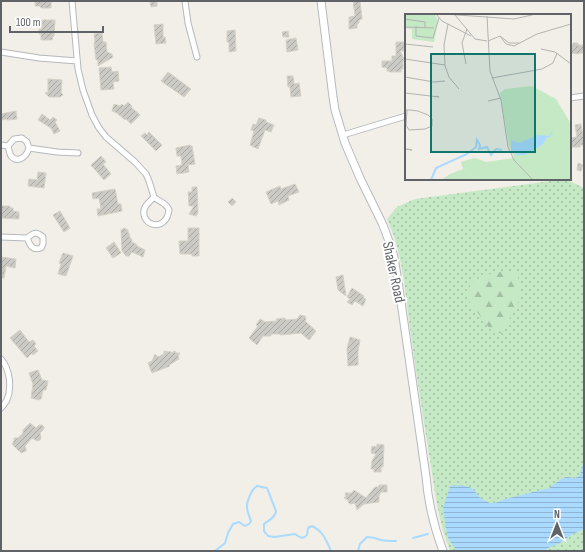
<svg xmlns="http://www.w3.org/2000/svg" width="585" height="552" font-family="'Sofia Sans Condensed',sans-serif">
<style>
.grass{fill:url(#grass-dots)}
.forest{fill:url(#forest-firs)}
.water{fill:url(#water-rules)}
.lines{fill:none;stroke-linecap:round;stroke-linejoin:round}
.stream{stroke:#aadaff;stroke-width:2}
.building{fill:url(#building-hatch);stroke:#d6d1c6}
.street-casing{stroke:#b5b8bc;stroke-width:7}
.secondary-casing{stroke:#b6babf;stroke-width:9}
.street{stroke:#fff;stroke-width:5}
.secondary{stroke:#fff;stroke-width:7}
.labels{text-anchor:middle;stroke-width:4;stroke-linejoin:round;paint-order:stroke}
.street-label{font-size:15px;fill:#5f6368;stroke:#fff}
.inset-river{fill:none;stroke:#aadaff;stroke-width:2}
.inset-road{fill:none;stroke:#b3b3b1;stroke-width:1}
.view{fill:#0f766e;fill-opacity:0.15;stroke:#0f766e;stroke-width:2}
.inset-edge{fill:none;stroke:#5f6368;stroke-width:2}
</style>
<defs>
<pattern id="grass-dots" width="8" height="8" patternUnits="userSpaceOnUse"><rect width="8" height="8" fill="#c5e8c5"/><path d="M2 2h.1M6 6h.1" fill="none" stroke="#a3c0a4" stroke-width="1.8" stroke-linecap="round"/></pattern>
<pattern id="forest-firs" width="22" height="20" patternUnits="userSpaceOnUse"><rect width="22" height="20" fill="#c5e8c5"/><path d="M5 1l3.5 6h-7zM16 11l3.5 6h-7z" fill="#a3c0a4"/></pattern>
<pattern id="water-rules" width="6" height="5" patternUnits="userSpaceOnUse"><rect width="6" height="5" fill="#aadaff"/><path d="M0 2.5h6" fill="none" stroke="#8eb4d2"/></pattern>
<pattern id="building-hatch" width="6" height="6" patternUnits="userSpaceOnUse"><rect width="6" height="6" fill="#cccac5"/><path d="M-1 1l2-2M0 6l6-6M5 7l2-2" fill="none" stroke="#a9a8a4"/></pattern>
</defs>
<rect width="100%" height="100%" fill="#f1efe8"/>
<path class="grass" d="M566,179L584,188V551H450L443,531L437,505C428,446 418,388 410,328C405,292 403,253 387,219L397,207L415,199Z"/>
<path class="forest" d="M507,271H512L517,273L519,282V301L514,312L506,324L502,333H497L490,329L467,298C467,295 467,291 468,289C471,277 496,272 507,271Z"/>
<path class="water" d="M584,464V529L571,535L560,543L548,548L544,551H457L449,540L447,535L443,508L450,486L460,485L469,487L474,490L479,497L483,500L490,503H495L505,499L549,488L561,479L566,477L575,478L580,476C581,472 581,466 584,464Z"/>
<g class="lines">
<path class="stream" d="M413,538L428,534
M215,551L225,543L228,533L233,524L239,522L245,526C248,525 250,524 251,521C246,508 245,506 251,493C253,489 254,488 257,486L267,488L276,511C276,517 269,520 264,524V531L268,536L274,537L295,534C299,537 303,540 307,535L308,528L312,526C323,531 326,540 331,551
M358,551L360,544L367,537C373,537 376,538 381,540C386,541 391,541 396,541"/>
</g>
<path class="building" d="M35,1H51V8H41L40,6H35Z
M150,1H157V6L151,7Z
M353,1H360L362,19L359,20V23L357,24V28L349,29V17L355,16Z
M42,20H55L54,36H53L52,40H41V34H39V29H42Z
M163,24V37H165L166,43L156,44L154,25Z
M235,30L236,51L229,52V42H227V31Z
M288,31L289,37H283L282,32Z
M102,33L103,42H106L107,52L112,54L113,57L98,66V60H96L94,43H95L94,34Z
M296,38L298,50L287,52L286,40Z
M396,42H404V51H400L404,59L403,62V69H401V72H389V71H387V68L382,67V61H392V56H396Z
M573,43H578V45H584L583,53H579V54L570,53V46L573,45Z
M111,67L112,72L118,71L119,81L113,82L114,89L101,90L99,68Z
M168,72L191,89L184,97L161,81Z
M287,76H293L294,84L299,83L301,96L291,97L290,87H288Z
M48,79L62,80L61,92L63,95L60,97H49L45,93L48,92Z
M128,102L132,106L131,107L140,115L131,124L126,119L125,120L117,113L112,111L114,104L120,106L122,104L124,106Z
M16,111L17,119L7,120V119L1,120V114Z
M42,114L50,120L53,117L57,120L55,122L60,131L54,134L51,128L38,120Z
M259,118L266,120V122L274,125L271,132L265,130L258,149L250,145L254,131L251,130L253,124L256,125Z
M581,124L583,136L584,135V145H580V147H570V138L577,137L575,125Z
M149,132L162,145L156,151L141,136L145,133L147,135Z
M190,145V146H192L195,164L188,165L189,172L177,174L176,166L182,165L181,156H177L176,148Z
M101,156L106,162L103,164L111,174L104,180L91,165Z
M578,163L583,165L581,171L577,170Z
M38,172L46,173L44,188L28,186L29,179L37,180Z
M295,184L299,192L288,196L289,200L279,205L278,201L271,204L266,192L280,186L281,189L284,188Z
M192,187H197L198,213L196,216L189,214L194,206H189L188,192H192Z
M115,189L118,204H121L122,211L98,216L97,209H101L99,198L93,199L92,193Z
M232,198L236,202L232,206L228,202Z
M1,206H10V208H13V211L19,212V219L1,218Z
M60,211L70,228L64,232L53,215Z
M124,228L128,230V233H129L130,238H131L132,242L136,244L137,246L145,250L143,257L132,252L129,256H126L122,251L121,230Z
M188,228H199V256H192V254H180L179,241H188Z
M114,242L121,253L113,258L106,248Z
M63,253L73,256L66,276L58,274L61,264L59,263Z
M1,257L16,259L15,268L6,266L4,278H1Z
M343,275L346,296L338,290L336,277Z
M352,288L364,296L363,298L366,299L363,306L355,301L352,305L347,302L350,299L347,297Z
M300,315L305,316L306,319L305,321L316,331L309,340L301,333L280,335V334H271V336H263L257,345L249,338L258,326L256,325L260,319L265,322L277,321L276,319L285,318L286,320L297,319Z
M20,330L29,342L33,340L36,344L34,346L38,351L33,355L32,353L27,358L10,338Z
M350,337L360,340L358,351V365L348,366L347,349Z
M164,351L169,352L170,351L171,353L175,351L176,353H180L178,356L179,359L169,365L170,366L152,373L148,363L152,361L155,354L158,357L164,354Z
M38,370L42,380L48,381L46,390H43L41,399H39V400L31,398L33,384L29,373Z
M30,423L36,428L39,425H42L44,427V429L40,433L41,438L40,440L37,441L32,438L25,446L26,449V451L21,453L12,444L14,441V438H18L23,433V430Z
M377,444L384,445L383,467H381V472H374V469H371L372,461L376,454L371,453L372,446L377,447Z
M379,485H387V492H381L379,496V502L364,504L357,510L355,503L350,504L348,502V500L344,498L346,496L345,493H352L354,490L366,498L375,487H379Z"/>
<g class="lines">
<defs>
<path id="street" d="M72,1L78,69L83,90L92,115L99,128L106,137L135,162L146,174L149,181L154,197
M185,1L188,23L197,57
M1,52L39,58L77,61
M570,98L584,96
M343,135L406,116
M1,145L8,146C9,149 9,153 11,156C18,164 27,156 29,148L57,152L78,153
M8,146L14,139L22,138L27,142L29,148
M154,197C160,203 165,201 169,210C166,233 141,226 144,210C145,204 150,202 154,197Z
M1,237L27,238C33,233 36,231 43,237V244L41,248C32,251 30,245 27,238
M1,359C10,369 12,388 7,400C5,403 3,406 1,408"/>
<path id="secondary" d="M321,1L333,97L335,110L345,143L360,178L383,225L390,244L394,257L399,288L426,476C428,502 434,527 443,551"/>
</defs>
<use href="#street" class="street-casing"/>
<use href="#secondary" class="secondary-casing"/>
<use href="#street" class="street"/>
<use href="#secondary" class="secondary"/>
</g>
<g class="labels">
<g class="street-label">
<text transform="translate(394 272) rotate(78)" y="5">Shaker Road</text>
</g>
</g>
<g transform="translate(405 14)">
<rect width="166" height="166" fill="#f1efe8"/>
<path d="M127,72L151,85L166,110V166H75L58,155L56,148L62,146L70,144L81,148L109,144L104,131L95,79L100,75Z" fill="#c5e8c5"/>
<path d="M58,155L75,166H36L45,160Z" fill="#c5e8c5"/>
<path d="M0,0H29L33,6L29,28L7,25V15L0,14Z" fill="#c5e8c5"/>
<path d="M149,114L145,123L141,124L138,130L120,141H112L106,136V126L114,129L132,121L144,122Z" fill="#aadaff"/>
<path class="inset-river" d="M26,166L31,154L62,140L71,133L72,126L75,131L74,135L82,133L86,141L91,135L97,136"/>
<path class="inset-road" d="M31,0L37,7L66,22M39,0L109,5L131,0M50,1L70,25L82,27M82,2L85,57L96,86L103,133L109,146L128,166M0,5L20,8V13M43,10L39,31L40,52L44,63L54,75M11,12V22L28,24L34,4M0,13L29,14M95,22L101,30L109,32L132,20L166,10M95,22L104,29H114M83,27L95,22M0,30L28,33M136,35L150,38L166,50M0,45L40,51M61,50L57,29L62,15M0,63L29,68L40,67M87,64L137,55L148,49L152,39M0,79L34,83L31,82M83,87L96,84M0,96H5L13,97L23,101L27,105V112L20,115L4,116L1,111L2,96M0,135L7,136L2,135"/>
<path class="view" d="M26,40H130V138H26Z"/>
<rect width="166" height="166" class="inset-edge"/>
</g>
<rect width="585" height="552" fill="none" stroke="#5f6368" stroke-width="4"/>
<g transform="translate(557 524)" stroke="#ffffff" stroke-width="3" paint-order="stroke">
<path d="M0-3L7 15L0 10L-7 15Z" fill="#5f6368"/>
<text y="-6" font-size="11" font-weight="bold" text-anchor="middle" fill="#5f6368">N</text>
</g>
<path d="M10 26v6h93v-6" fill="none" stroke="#5f6368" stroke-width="2"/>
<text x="16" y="26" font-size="12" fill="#5f6368" stroke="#ffffff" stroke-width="3" paint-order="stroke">100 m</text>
</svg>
